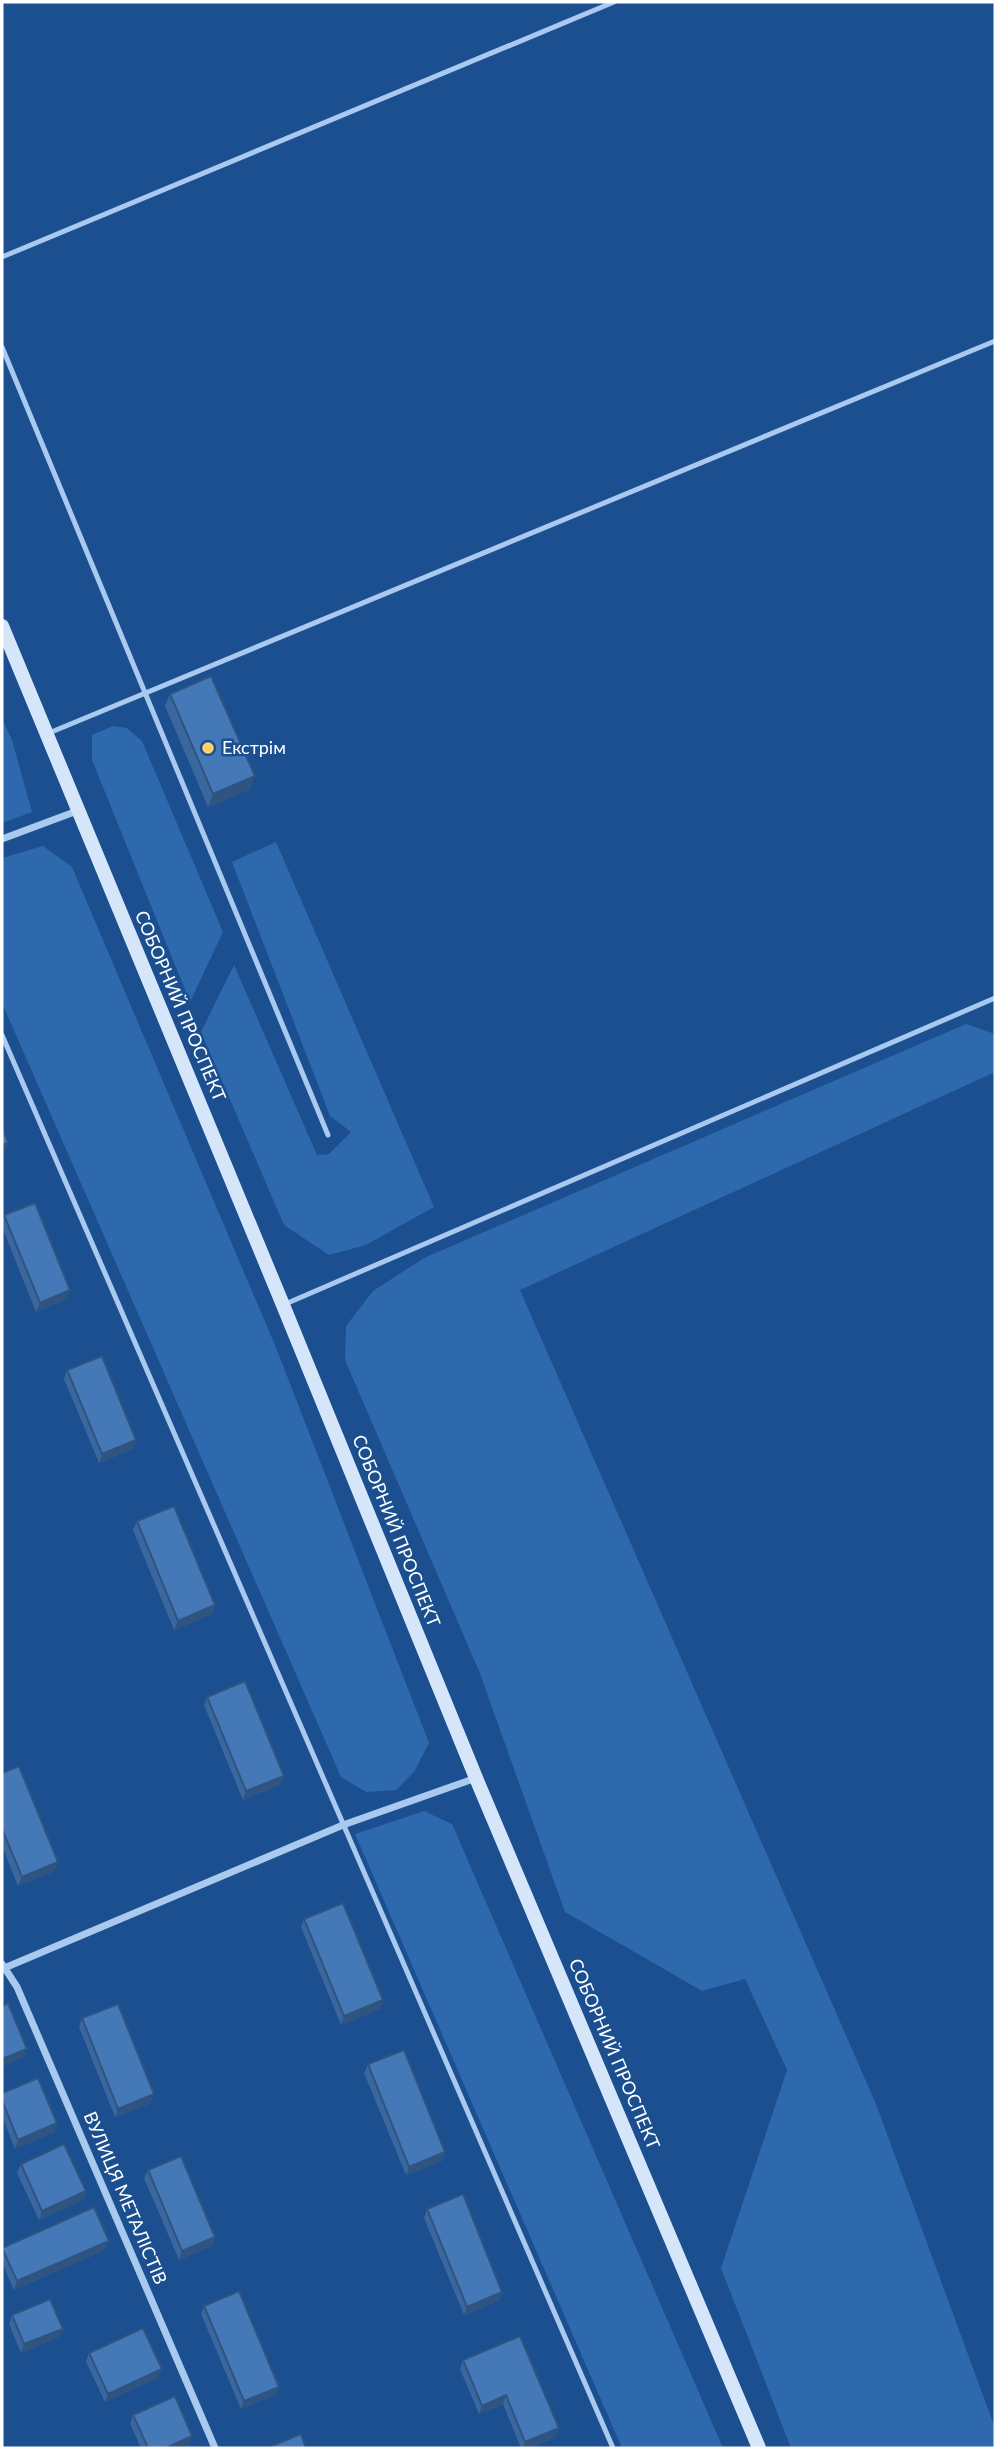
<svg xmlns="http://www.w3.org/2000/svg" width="997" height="2450" font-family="Lato,sans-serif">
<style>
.green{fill:#2e69ad}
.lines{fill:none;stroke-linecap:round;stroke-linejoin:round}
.service{stroke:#a9c9ee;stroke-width:5}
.minor{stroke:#a9c9ee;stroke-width:7}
.secondary{stroke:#d6e6fa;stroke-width:14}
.wall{fill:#3a679d}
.shaded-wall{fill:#305480}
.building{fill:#4478b7;stroke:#305480;stroke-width:2}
.poi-dot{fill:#ffd166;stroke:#1b4f8f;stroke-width:2.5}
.labels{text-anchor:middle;stroke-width:5;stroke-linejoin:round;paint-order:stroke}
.poi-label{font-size:18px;fill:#fff;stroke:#1b4f8f;text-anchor:start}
.street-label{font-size:18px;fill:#fff;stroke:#1b4f8f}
</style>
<rect width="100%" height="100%" fill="#1b4f8f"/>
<path class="green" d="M2,719L12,740L32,812L2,823Z
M113,726L127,728L142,741L223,932L190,1002L92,760V735Z
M276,842L434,1207L366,1245L329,1255L284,1225L201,1032L234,965L317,1155L329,1154L351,1132L330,1116L232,862Z
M43,846L72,867L277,1350L429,1743L414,1772L396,1790L366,1792L341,1777L2,1003V858Z
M966,1024L995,1034V1072L520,1290L876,2104L995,2428V2448H791L721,2268L787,2070L745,1979L702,1991L565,1912L479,1671L345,1360L346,1326L373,1291L424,1258Z
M424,1811L452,1824L723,2448H622L355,1834Z"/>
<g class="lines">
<path class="service" d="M2,257L614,2
M2,347L328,1135
M49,733L995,341
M2,1035L613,2448
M283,1305L995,998"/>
<path class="minor" d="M2,839L77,811
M2,1964L17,1987L215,2448
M2,1969L343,1825L476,1778"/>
<path class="secondary" d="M2,626L283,1305L476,1778L759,2448"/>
</g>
<path class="wall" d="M170,694L250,789L208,807L165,706Z
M4,1215L67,1299L36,1312L2,1227V1220Z
M67,1370L136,1440L133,1449L99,1463L64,1379Z
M137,1521L215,1605L212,1614L174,1630L133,1530Z
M207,1697L284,1776L280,1785L243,1800L204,1705Z
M2,1773L55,1871L18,1886L2,1846Z
M304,1919L383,2000L380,2009L341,2025L301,1927Z
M82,2018L151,2103L115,2117L79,2027Z
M368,2064L445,2152L442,2161L406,2175L364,2073Z
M2,2093L54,2132L15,2149L2,2116Z
M21,2164L86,2191L83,2200L39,2220L17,2173Z
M148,2170L215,2237L212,2246L179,2260L144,2178Z
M427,2209L502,2292L499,2301L464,2315L424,2218Z
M2,2248L105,2250L14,2290L2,2263Z
M204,2306L279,2387L275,2395L241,2409L201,2314Z
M12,2315L59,2337L21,2353L9,2324Z
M89,2353L159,2377L105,2402L86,2362Z
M463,2360L556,2437L528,2448H521L503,2404L479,2414L460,2369Z
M133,2415L192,2436L189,2445L182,2448H141L130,2424Z"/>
<path class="shaded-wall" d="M255,776L250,789L208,807L213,794Z
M8,1143L5,1151L2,1153V1145Z
M70,1290L67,1299L36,1312L40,1303Z
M136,1440L133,1449L99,1463L102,1454Z
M215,1605L212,1614L174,1630L178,1621Z
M284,1776L280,1785L243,1800L246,1791Z
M58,1862L55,1871L18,1886L22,1877Z
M383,2000L380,2009L341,2025L344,2016Z
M27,2049L24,2057L2,2067V2059Z
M154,2094L151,2103L115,2117L118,2109Z
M57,2123L54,2132L15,2149L18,2140Z
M445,2152L442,2161L406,2175L409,2167Z
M86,2191L83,2200L39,2220L42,2211Z
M215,2237L212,2246L179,2260L182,2251Z
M109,2241L105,2250L14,2290L17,2281Z
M502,2292L499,2301L464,2315L467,2307Z
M63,2329L59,2337L21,2353L24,2344Z
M162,2369L159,2377L105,2402L108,2394Z
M279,2387L275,2395L241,2409L244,2401Z
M506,2395L503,2404L479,2414L482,2406Z
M559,2428L556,2437L528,2448H523L525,2442Z
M192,2436L189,2445L182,2448H166Z"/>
<path class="building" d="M211,676L255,776L213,794L170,694Z
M2,1126L8,1143L2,1145Z
M35,1203L70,1290L40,1303L4,1215Z
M102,1356L136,1440L102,1454L67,1370Z
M174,1506L215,1605L178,1621L137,1521Z
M245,1681L284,1776L246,1791L207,1697Z
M19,1766L58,1862L22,1877L2,1829V1773Z
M343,1903L383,2000L344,2016L304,1919Z
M8,2003L27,2049L2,2059V2006Z
M118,2004L154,2094L118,2109L82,2018Z
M404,2050L445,2152L409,2167L368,2064Z
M38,2078L57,2123L18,2140L2,2100V2093Z
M64,2144L86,2191L42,2211L21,2164Z
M181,2156L215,2237L182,2251L148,2170Z
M463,2194L502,2292L467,2307L427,2209Z
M94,2207L109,2241L17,2281L2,2248Z
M239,2291L279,2387L244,2401L204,2306Z
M50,2299L63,2329L24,2344L12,2315Z
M143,2328L162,2369L108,2394L89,2353Z
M520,2336L559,2428L525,2442L506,2395L482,2406L463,2360Z
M175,2396L192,2436L166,2448H148L133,2415Z
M301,2434L306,2448H267Z"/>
<circle class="poi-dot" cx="208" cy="748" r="7"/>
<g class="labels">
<g class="poi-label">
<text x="222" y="754">Екстрім</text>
</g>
<g class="street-label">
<text transform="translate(180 1006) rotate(67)" y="6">СОБОРНИЙ ПРОСПЕКТ</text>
<text transform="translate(396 1531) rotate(68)" y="6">СОБОРНИЙ ПРОСПЕКТ</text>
<text transform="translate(614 2054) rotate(67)" y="6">СОБОРНИЙ ПРОСПЕКТ</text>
<text transform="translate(125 2198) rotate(67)" y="6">ВУЛИЦЯ МЕТАЛІСТІВ</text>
</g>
</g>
<rect width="997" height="2450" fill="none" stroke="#ffffff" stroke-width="7"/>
</svg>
